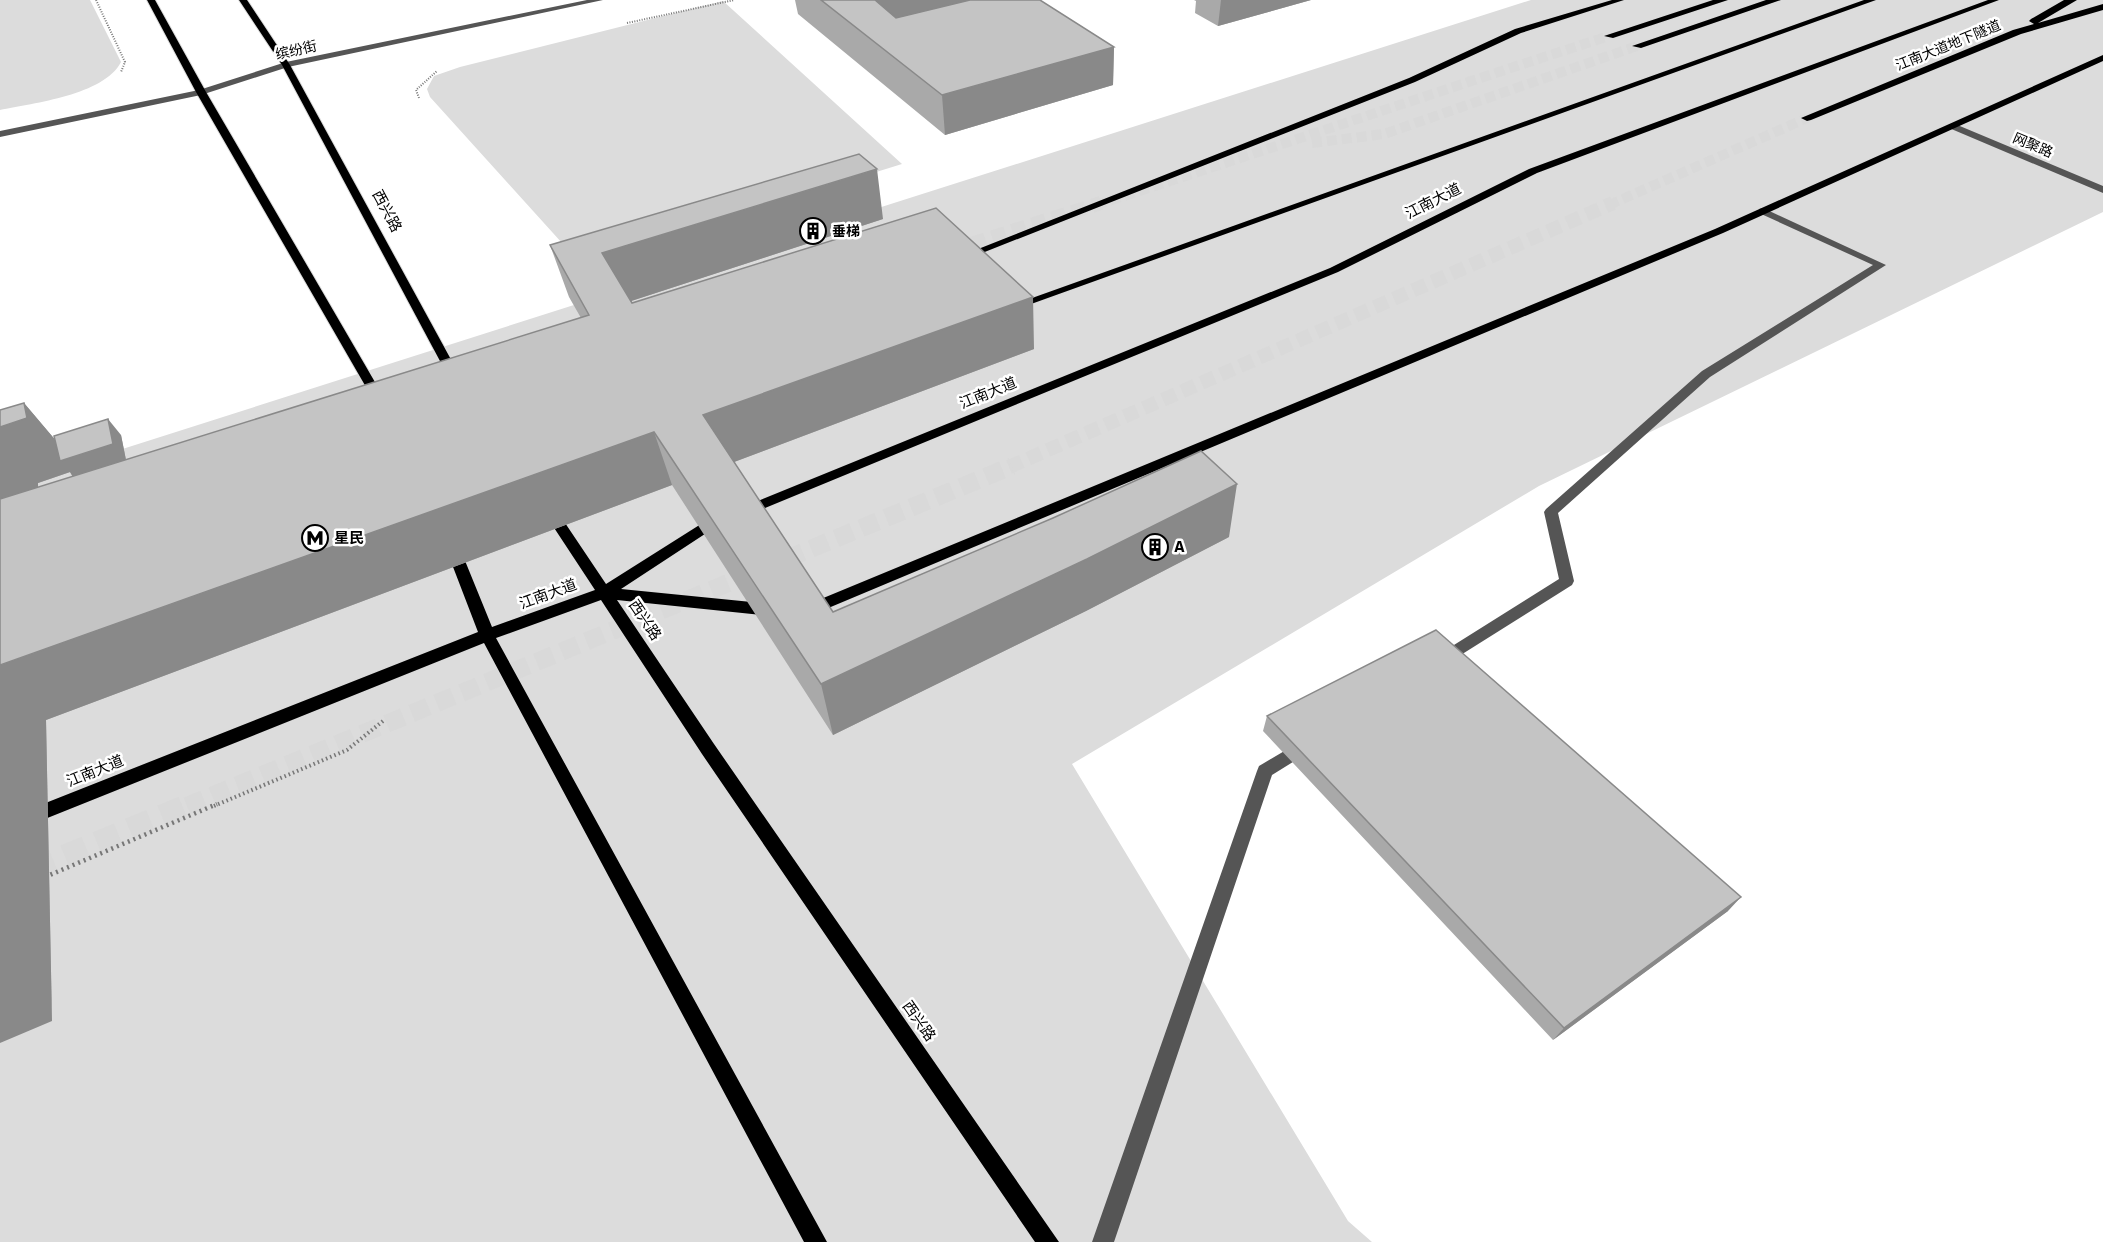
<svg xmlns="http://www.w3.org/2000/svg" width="2103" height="1242" font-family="Commissioner,'Noto Sans SC',sans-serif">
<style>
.green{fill:#dcdcdc}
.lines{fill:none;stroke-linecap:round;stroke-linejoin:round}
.highway-tunnel-far3{stroke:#d9d9d9;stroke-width:10;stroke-dasharray:10 5;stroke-linecap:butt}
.highway-tunnel-far2{stroke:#d9d9d9;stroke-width:14;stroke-dasharray:14 7;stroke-linecap:butt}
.highway-tunnel-far1{stroke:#d9d9d9;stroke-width:18;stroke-dasharray:18 9;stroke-linecap:butt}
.highway-tunnel{stroke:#d9d9d9;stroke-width:23;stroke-dasharray:23 12;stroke-linecap:butt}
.major-casing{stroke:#dbdbdb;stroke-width:2}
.highway-casing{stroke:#dbdbdb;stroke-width:2}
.path-far2{stroke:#777;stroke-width:2;stroke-dasharray:1 1.5;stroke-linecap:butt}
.path-far1{stroke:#777;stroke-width:4;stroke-dasharray:1.5 3;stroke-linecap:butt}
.path{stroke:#777;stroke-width:4.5;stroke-dasharray:2 4;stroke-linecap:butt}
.minor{fill:#555;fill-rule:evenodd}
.major{fill:#000;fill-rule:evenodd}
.highway{fill:#000;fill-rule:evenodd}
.wall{fill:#a9a9a9;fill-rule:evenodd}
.shaded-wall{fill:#898989}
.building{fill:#c4c4c4;stroke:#898989;stroke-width:1.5}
.labels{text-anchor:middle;stroke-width:5;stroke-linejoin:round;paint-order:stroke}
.far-street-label{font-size:14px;fill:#000;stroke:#fff}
.far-poi-label{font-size:14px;font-weight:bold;fill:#000;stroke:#fff;text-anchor:start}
.street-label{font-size:15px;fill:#000;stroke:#fff}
.poi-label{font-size:15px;font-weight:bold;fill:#000;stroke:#fff;text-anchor:start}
</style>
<rect width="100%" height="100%" fill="#fff"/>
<path class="green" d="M0,0H90L121,62C104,95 34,103 0,110Z
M1531,0H2103V212L1539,486L1072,764L1348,1221L1372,1242H0V488Z
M723,1L902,164L581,264L430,97L427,89L434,76L460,67Z"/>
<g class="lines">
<path class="highway-tunnel-far3" d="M1312,143L1384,134L1637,46
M1096,205C1268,150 1438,91 1609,36
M1609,205L1807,118"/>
<path class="highway-tunnel-far2" d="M952,250L1101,203
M1009,467L1613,203"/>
<path class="highway-tunnel-far1" d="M187,806L1012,466"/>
<path class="highway-tunnel" d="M0,883L191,804"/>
<defs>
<path id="major" d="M147,0H155L206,92L386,401L384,404H376L374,401L196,92Z
M239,0H247L290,65L460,376L458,379L454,380L448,376L282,65Z
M1612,0H1624L1521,33L1415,82L967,259L963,260L958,257L1409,78L1515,29Z
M1864,0H1876L1020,308H1012L1010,306Z
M1988,0H1999L1537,173L1338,272L748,515H738L736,512L738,509L1330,268L1529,169Z
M2103,55V61L1723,233L814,614H804L802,610L804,606L1715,229Z
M550,506L555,508L606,584L701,524L718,517L723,519L725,522L723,525L711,530L621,589L771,604L776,606L778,610L776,614L771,616L617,600L714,744L1059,1242H1035L702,754L601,600L496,638L827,1242H804L484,643L0,837V821L478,632L445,546L447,542L452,541L459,546L492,627L595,590L543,511Z"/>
<path id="highway" d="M1713,0H1728L1613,38L1604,36Z
M1766,0H1781L1641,48L1632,46Z
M2064,0H2077L2038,23L2103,4V10L2021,34L1811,120L1807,121L1801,118L2013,30L2034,24L2029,21L2031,19Z"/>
</defs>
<use href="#major" class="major-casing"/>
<use href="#highway" class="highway-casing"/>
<path class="path-far2" d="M96,0L125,62L121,72
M627,23L734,0
M419,98L416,90L437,71"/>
<path class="path-far1" d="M214,806L347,750L383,721"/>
<path class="path" d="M45,877L217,804"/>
<path class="minor" d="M587,0H603L288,67L201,95L0,137V131L199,90L286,62Z
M1949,124H1955L2103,186V193L1949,128Z
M1763,208L1886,265L1710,377L1558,513L1574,581L1572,585L1448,663H1438L1435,659L1438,655L1559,579L1544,512L1546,509L1702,371L1873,265L1759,213V209Z
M1303,740L1309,742L1311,747L1309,752L1272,775L1114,1242H1092L1257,771L1259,766Z"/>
<use href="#major" class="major"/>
<use href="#highway" class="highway"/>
</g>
<path class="wall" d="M795,0H1040L1114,47L1113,85L945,135L798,14Z
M1194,0H1311L1218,26L1195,13L1196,1Z
M883,219L631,301L632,303L1034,349L734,462L833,612L1229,537L1086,611L833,735L672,485L46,720L52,1021L24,403L56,441L121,435L126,460L581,318L569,297L550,245ZM70,472L73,477L38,488V483Z
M1267,716L1728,911L1553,1040L1263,731Z"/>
<path class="shaded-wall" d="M873,0H1015L877,35Z
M1221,0H1311L1218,26Z
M1114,47L1113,85L945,135L942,95Z
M877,169L883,219L619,305L602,253Z
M1033,297L1034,349L718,468L703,415Z
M24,403L69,456L108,419L121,435L126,460L73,477L70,472L38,483L39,556L0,514V427Z
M654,432L672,485L46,720L52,1021L0,1043V665Z
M1237,484L1229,537L1086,611L833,735L821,684Z
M1741,897L1728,911L1553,1040L1564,1028Z"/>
<path class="building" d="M821,0H875L896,18L970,0H1040L1114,47L942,95Z
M859,154L877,169L602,253L632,303L936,208L1033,297L703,415L833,612L1053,518L1201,451L1237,484L1087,559L821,684L654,432L0,665V499L589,315L550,245Z
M24,403L27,418L0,427V410Z
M108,419L113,444L60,461L54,436Z
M1436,630L1741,897L1564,1028L1267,716Z"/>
<defs>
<symbol id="building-ring" viewBox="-11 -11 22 22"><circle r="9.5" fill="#fff" stroke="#000" stroke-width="1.5"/><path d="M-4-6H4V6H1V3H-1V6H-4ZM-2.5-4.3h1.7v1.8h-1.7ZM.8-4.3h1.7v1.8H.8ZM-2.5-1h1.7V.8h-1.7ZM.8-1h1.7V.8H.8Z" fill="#000"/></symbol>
<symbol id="metro-ring" viewBox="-11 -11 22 22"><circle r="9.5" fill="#fff" stroke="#000" stroke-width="1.5"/><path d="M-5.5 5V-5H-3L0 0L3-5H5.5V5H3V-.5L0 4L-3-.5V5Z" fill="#000"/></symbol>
</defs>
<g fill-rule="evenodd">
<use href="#building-ring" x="798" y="216" width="30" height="30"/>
<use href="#metro-ring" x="300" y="523" width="30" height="30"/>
<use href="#building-ring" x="1140" y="532" width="30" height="30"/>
</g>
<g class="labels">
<g class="far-street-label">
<text transform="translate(1948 45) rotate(-22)" y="5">江南大道地下隧道</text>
<text transform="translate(296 50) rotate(-13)" y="5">缤纷街</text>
<text transform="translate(2033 145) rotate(23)" y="5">网聚路</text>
</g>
<g class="far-poi-label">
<text x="832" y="236">垂梯</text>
</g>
<g class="street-label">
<text transform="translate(1433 201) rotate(-27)" y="5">江南大道</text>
<text transform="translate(387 211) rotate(62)" y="5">西兴路</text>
<text transform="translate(988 393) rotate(-22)" y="5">江南大道</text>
<text transform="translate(548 594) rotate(-20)" y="5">江南大道</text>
<text transform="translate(645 620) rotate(56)" y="5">西兴路</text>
<text transform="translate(95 771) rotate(-22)" y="5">江南大道</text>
<text transform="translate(919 1021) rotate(55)" y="5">西兴路</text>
</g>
<g class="poi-label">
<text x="334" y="543">星民</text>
<text x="1174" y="552">A</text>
</g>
</g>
</svg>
